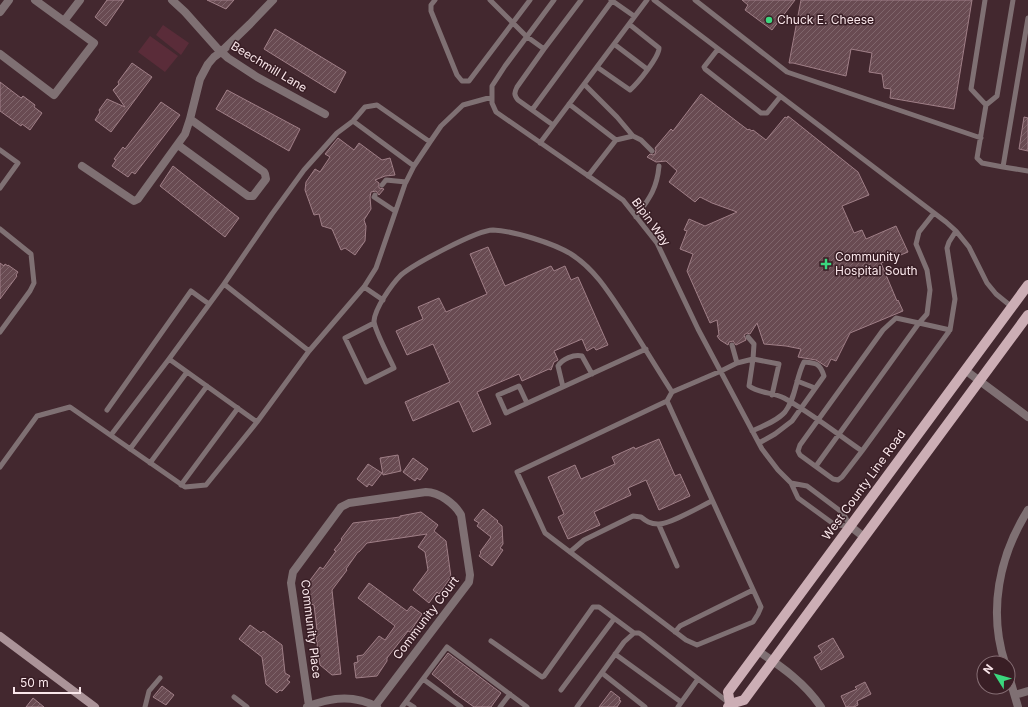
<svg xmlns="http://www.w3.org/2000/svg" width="1028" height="707" font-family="Inter,sans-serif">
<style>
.green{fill:#5a2c39}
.building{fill:url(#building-hatch);stroke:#a07f87}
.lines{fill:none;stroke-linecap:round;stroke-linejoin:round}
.lane{stroke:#7f7073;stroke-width:5}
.street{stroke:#7f7073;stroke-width:8}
.secondary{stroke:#ab9398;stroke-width:8}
.primary{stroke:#ccaeb5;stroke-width:10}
.poi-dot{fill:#3bd77e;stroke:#391e25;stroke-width:1.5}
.labels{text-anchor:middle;stroke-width:3;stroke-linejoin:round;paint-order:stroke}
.poi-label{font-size:12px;fill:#fae7eb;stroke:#391e25;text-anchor:start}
.street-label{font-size:12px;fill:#fae7eb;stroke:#391e25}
</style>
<defs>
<pattern id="building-hatch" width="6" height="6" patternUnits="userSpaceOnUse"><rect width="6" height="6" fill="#694b52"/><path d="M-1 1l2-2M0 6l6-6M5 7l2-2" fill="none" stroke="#7f656b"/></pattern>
</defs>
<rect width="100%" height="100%" fill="#43282f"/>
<path class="green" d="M163,25L189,43L181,55L156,35Z
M150,36L178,56L165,72L138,52Z"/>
<path class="building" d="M107,0H124L106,26L95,17Z
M207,0H234L226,9Z
M742,0H795L772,30L745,10L748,5Z
M801,0H972L954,109L890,98L891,89L884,88L882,74L869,72L872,53L851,49L846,76L793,63H789Z
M275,29L346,72L335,93L264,49Z
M132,63L152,77L111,132L95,120L100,112L99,110L107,99L125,107L113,90L119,84L118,82Z
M0,82L21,98L23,96L35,105L34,107L42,113L30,130L22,124L21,126L0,111Z
M227,90L300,129L289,151L216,109Z
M701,94L748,130L749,129L752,131L753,130L766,140L785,117L787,118L788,116L858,172L869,195L842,206L854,233L862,230L866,239L896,226L908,252L881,263L897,301L898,300L903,311L850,333L836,361L831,359L827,367L816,360L798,357L801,349L786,346L764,344L757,323L750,334L747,333L744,335L746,340L736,345L733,341L729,342L728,345L720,340L717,336L719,335L717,320L710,323L687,271L693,254L680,249L687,231L684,230L689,219L705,226L737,212L712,203L700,197L695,202L669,182L677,171L666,161L656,162L647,157L650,154L653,155L655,154L656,150L655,148L671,129L673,131Z
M161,102L180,115L135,174L132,172L128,177L112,166L116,160L114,159L123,147L125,149Z
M1024,117L1028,118V151L1019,149Z
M338,138L354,150L359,143L382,160L390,158L395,175L385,176L375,180L379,183V188L384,189L379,195L376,191L371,192L370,197L371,209L364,220L366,226L365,241L355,255L345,248L341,250L332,229L322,226L319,214L314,215L305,190L306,182L315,169L320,172L330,157L325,154Z
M173,166L239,218L225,237L160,186Z
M488,247L505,286L551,266L554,271L565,266L571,280L578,277L608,345L596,350L594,347L587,351L582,339L554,351L558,360L554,362L551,370L549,369L522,381L519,374L477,392L491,424L473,432L459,401L413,421L405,402L450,382L433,344L407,355L396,331L423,319L418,307L439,298L446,312L487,294L470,254Z
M0,263L4,266L5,264L8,266V265L18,272L16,275L17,276L0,299Z
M659,439L675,476L680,474L690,496L659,510L646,480L628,488L631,495L594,512L600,525L568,539L558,517L564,514L548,477L575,465L581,479L615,464L612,457L634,447L635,449Z
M398,455L401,471L383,475L380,458Z
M413,458L428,469L420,480L417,478L415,481L403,472Z
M368,464L382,473L372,486L369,484L367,487L357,479Z
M483,509L498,521L497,522L502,526L503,544L500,548L503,550L492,566L479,556L481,553L480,552L491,537L477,526L479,523L474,520Z
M421,512L438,525L434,531L446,541L451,577L439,594L437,592L429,603L413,590L428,570L425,552L418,547L427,534L367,543L359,552H358L346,569L347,570L332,590L341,674L332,675L320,665L315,630H317L314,605L311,604L308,583L320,567L323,569L336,551L334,550L342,540L341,539L353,523L400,517V516Z
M369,583L407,611L411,606L422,614L410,632L408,631L387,658V661L377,676L356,678L354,663L358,662L357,656L363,655L379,636L385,640L395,626L358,598Z
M250,625L261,633L263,631L282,645L285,673L290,676L287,680L290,682L282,691L280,690L277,693L266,684L262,657L239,639Z
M833,638L844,657L821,670L814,657L822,652L818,646Z
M448,653L501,693L491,707H474L453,692V691L432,674Z
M865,682L871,694L857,701L858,705L854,707H846L841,696L857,689L855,687Z
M162,686L174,695L166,705L153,697Z
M611,691L620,698L619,700L621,701L617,707H599Z
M33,698L44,707H26Z"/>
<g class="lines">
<path class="lane" d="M435,0L431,5V11L457,75L462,81H469L530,0
M490,0L526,36L544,49L517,87C514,93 514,95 518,100L553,125
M554,0L505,66L492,86V103L496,112L623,200L657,243L698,329L762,449L778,470L791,483L798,498L835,525L850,526
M611,0L634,16
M654,0L946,222L956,231L969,247L987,283L996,294L1012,307
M695,0L787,72L981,138
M985,0L971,89L986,105
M1028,18L1003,167L1028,171
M614,44L647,69
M544,49L581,0
M718,49L704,67L705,69L761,113H767L780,97
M597,67L630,90C638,83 659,57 659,48L629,24
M584,84L617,117L633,136
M569,104L616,140
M532,110L612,1
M353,121L414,166
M540,143L647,0
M0,150L18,163L0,188
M1003,167L982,163L977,158L986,105L997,96L1013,0
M588,176L616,140L633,136L641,140L652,151
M382,185L386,180L406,182
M375,195L374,197L395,211
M636,217C649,199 657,189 659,166
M0,229L31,254L34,283L30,291L0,332
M224,284L272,214L304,170L337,133L353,121L365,107L377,105L430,142L441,126L463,105L492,97
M364,287L383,300
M374,323L345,338L366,382L394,368C390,359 374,329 374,321C375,308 392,284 401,275C414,264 477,230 493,230C514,231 553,243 571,254C595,269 610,294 625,317C641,342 656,367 672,392
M748,337L754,344L753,359L779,364L772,395
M732,345L737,363
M309,351L364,287L376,268L405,184L414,166L430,142
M169,359L224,284L309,351L257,422
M797,381L815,388
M563,387L558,366C562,359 574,354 582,356L592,374
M667,401L761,607L758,614L753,622L697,645L686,640L545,533L517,472L667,401L672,392L721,371L737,363L753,359L749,386C760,394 773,392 784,398C811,413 836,433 862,451L950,330L955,299L947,248L949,242L956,231
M527,403L519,386L498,395L506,413L646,349
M107,410L191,291L209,304
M752,431C763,426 777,421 785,412C796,398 796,377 804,362C816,363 820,363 824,376L792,421L775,434L759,443
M130,449L187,372
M862,451L842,477L838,480L833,479L800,455L798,451L800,445L883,330L896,318L919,323L927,314L930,290L927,270L916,244L919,232L934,213
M150,463L207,386
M816,466L919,323L950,330
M0,467L37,416L70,407L185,487L206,485L257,422L169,359L111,435
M791,483L807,486L843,513L850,526
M181,485L238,408
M659,525L677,566
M570,552L584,540L633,516L641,517C646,521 650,524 658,524C669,525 701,506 712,501
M675,632L680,626L753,590
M491,641L542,677L544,676L593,607H599L634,633
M615,654L681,702
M602,673L645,707
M423,679L461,707
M561,690L614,619
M234,697L247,707
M406,702L414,707
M145,707L149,691L160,678
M402,707L447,647L527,707
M500,707L510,694
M577,707L624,642L634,633H639L642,635L729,703
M678,707L698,679"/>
<path class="street" d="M172,0L185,12L217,48L228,58L257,77L325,114
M0,12L9,0
M64,21L80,0
M0,54L54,95L94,43L35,0
M178,145L248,196H253L266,179L265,174L264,172L190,119
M82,166L131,199L134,201L138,199L185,134L190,119L200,79L208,64L214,57L221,52L250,24L273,0
M965,370L1028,417
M850,526L864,537
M758,651C782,667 805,683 821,707
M1005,663C988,611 999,556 1028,510
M1008,673L1018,707
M1015,695L1028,691
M309,706L291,583L293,572L341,507L349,503L426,492C439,492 455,504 461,515L470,575L469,582L375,706
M307,707C330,697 354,694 377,707"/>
<path class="secondary" d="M0,636L95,707"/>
<path class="primary" d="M730,704L728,692L1028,285
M728,707L730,704L744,700L1028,315"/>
</g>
<g class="poi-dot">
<circle cx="769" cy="20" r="4"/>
<path d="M824 258h4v4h4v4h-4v4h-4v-4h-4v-4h4z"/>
</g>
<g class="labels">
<g class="poi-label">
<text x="777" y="24">Chuck E. Cheese</text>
<text x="835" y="261">Community<tspan x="835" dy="14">Hospital South</tspan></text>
</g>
<g class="street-label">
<text transform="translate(269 67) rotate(31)" y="4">Beechmill Lane</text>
<text transform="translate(651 222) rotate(54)" y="4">Bipin Way</text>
<text transform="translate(864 485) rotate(-54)" y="4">West County Line Road</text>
<text transform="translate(426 618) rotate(-53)" y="4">Community Court</text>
<text transform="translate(311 629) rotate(83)" y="4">Community Place</text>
</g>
</g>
<g transform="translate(996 675) rotate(307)"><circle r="19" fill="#391e25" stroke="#866e74"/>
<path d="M0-3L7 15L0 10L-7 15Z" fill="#3bd77e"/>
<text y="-6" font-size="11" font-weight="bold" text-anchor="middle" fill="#fae7eb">N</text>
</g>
<path d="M14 687v6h66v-6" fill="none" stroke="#fae7eb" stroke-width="2"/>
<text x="20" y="687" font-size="12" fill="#fae7eb" stroke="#391e25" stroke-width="3" paint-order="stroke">50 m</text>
</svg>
